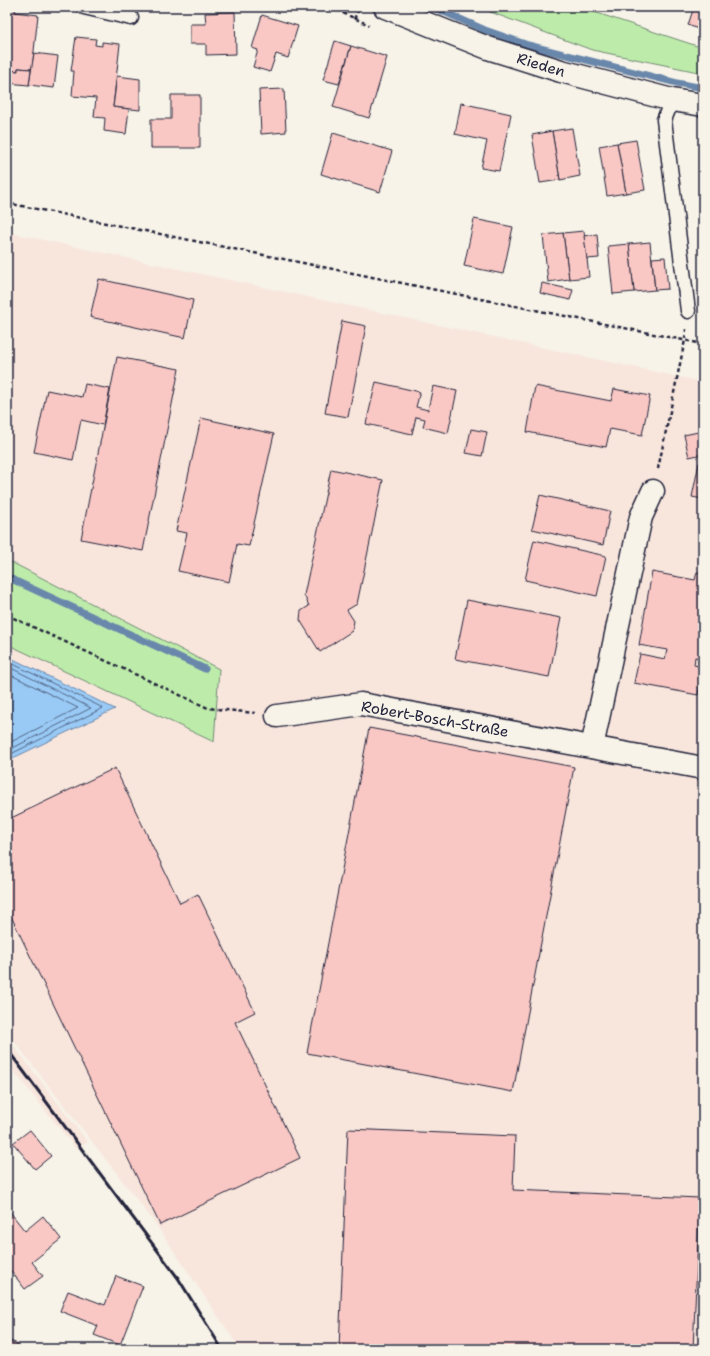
<svg xmlns="http://www.w3.org/2000/svg" width="710" height="1356" font-family="'Shantell Sans',sans-serif">
<rect width="100%" height="100%" fill="#f7f3e8"/>
<filter id="ink" filterUnits="userSpaceOnUse"><feTurbulence type="fractalNoise" baseFrequency=".025" numOctaves="2"/><feDisplacementMap in="SourceGraphic" scale="8" xChannelSelector="R" yChannelSelector="G"/><feConvolveMatrix kernelMatrix="1 2 1 2 8 2 1 2 1" color-interpolation-filters="sRGB"/></filter>
<g filter="url(#ink)">
<!-- built -->
<g fill="#f8e6dd">
<path d="M7,232L703,382V1349H240L155,1223L7,1032V644L214,742L219,669L7,560Z"/>
<path d="M7,1037L88,1142L76,1149L7,1063Z"/>
</g>
<!-- green -->
<g fill="#bdecaa" stroke="#708772">
<path d="M477,7H579L703,48V73L592,50Z"/>
<path d="M7,560L219,669L214,742L7,644Z"/>
</g>
<!-- water -->
<path fill="#99caf5" stroke="#6987ab" d="M7,656L115,709L7,761Z"/>
<g fill="none" stroke-linecap="round" stroke-linejoin="round">
<!-- shore -->
<g stroke="#526585" stroke-width="1">
<path d="M7,661L103,708L7,756"/>
<path d="M7,666L91,708L7,751"/>
<path d="M7,673L78,708L7,744"/>
</g>
<!-- stream -->
<g stroke="#6987ab" stroke-width="7">
<path d="M433,7L485,30L528,45L677,83L703,88"/>
<path d="M7,577L205,669"/>
</g>
</g>
<!-- building -->
<g fill="#f9c8c4" stroke="#22223b">
<path d="M7,7L16,8L15,12L38,15L32,69L18,68V71L7,70Z"/>
<path d="M694,7H703V31L688,25Z"/>
<path d="M235,12L236,54L206,55V44H190V24H206L205,13Z"/>
<path d="M262,15L298,26L288,58L276,54L270,72L253,67L258,50L252,48Z"/>
<path d="M76,37L96,39L95,45L102,46V42L120,44L113,107L129,109L126,134L104,131L105,118L94,117L96,98L72,96L74,71H71Z"/>
<path d="M335,41L351,46L339,84L323,80Z"/>
<path d="M351,46L387,57L369,118L333,107Z"/>
<path d="M34,53L58,56L54,88L29,85Z"/>
<path d="M18,68L31,69L29,85L7,83V70L18,71Z"/>
<path d="M117,76L140,79V110L113,107Z"/>
<path d="M284,89L286,132L261,134L259,90Z"/>
<path d="M171,95H200V148H151V119H171Z"/>
<path d="M461,103L511,114L499,171L481,168L487,141L455,134Z"/>
<path d="M572,128L580,176L560,180L552,131Z"/>
<path d="M552,131L560,180L540,183L532,135Z"/>
<path d="M333,133L392,151L380,192L321,174Z"/>
<path d="M636,140L645,190L626,193L617,143Z"/>
<path d="M617,143L626,193L607,196L599,146Z"/>
<path d="M700,172H703V207H699Z"/>
<path d="M474,219L513,227L503,274L464,266Z"/>
<path d="M584,231L589,277L569,279L563,233Z"/>
<path d="M563,233L569,279L548,282L543,235Z"/>
<path d="M597,234L599,258L587,259L584,236Z"/>
<path d="M650,242L655,290L634,292L629,244Z"/>
<path d="M629,244L634,292L613,294L608,246Z"/>
<path d="M665,257L668,289L655,290L652,258Z"/>
<path d="M99,279L193,300L185,338L90,317Z"/>
<path d="M542,283L573,290L570,300L540,293Z"/>
<path d="M342,321L366,326L348,417L325,413Z"/>
<path d="M117,357L179,369L143,551L81,539Z"/>
<path d="M376,382L420,392L416,407L428,410L433,386L457,391L448,433L423,427L425,419L416,417L412,434L366,424Z"/>
<path d="M85,384L110,389L103,425L81,420L73,460L34,452L47,390L82,397Z"/>
<path d="M535,386L611,401L614,389L650,396L642,435L610,429L606,447L527,432Z"/>
<path d="M201,418L274,434L249,546L237,544L229,582L178,571L187,533L176,531Z"/>
<path d="M471,429L487,432L482,456L466,453Z"/>
<path d="M703,431V454L689,457L684,435Z"/>
<path d="M699,463L703,464V499L692,497Z"/>
<path d="M331,469L383,480L357,604L347,610L354,621L352,631L320,652L300,620L301,611L309,606L304,595Z"/>
<path d="M540,495L610,511L603,545L532,529Z"/>
<path d="M534,540L606,556L597,596L525,580Z"/>
<path d="M652,572L695,580L697,572L703,573V659L695,657L694,665L703,667L698,695L634,683L640,654L665,659L667,650L639,645Z"/>
<path d="M467,600L561,618L549,677L455,659Z"/>
<path d="M369,728L574,767L513,1092L307,1053Z"/>
<path d="M115,768L180,903L198,894L255,1012L235,1022L300,1158L160,1225L7,908V820Z"/>
<path d="M348,1129L515,1136L513,1190L700,1198L693,1349H339Z"/>
<path d="M30,1130L51,1156L35,1169L13,1143Z"/>
<path d="M10,1212L25,1231L43,1216L61,1239L32,1262L43,1276L25,1289L7,1266V1214Z"/>
<path d="M116,1276L143,1286L120,1345L94,1335L98,1326L60,1311L68,1291L105,1305Z"/>
<path d="M7,1340L18,1344L16,1349H7Z"/>
</g>
<g fill="none" stroke-linecap="round" stroke-linejoin="round">
<!-- lane casing -->
<g stroke="#22223b" stroke-width="17">
<g id="lane">
<path d="M84,7L131,18"/>
<path d="M672,100L664,120L688,311"/>
</g>
</g>
<!-- street casing -->
<g stroke="#22223b" stroke-width="25">
<g id="street">
<path d="M277,716L361,704L703,768"/>
<path d="M592,747L641,517L653,491"/>
</g>
</g>
<!-- secondary casing -->
<g stroke="#22223b" stroke-width="25">
<path id="secondary" d="M385,7L488,48L561,71L672,100L703,105"/>
</g>
<!-- path -->
<g stroke="#22223b" stroke-width="2.5" stroke-dasharray="4 3" stroke-linecap="butt">
<path d="M330,7L369,25"/>
<path d="M354,19L360,7"/>
<path d="M7,203L703,344"/>
<path d="M658,469L685,340L686,329"/>
<path d="M7,615L208,708L255,713"/>
</g>
<!-- lane -->
<use href="#lane" stroke="#f7f3e8" stroke-width="14"/>
<!-- street -->
<use href="#street" stroke="#f7f3e8" stroke-width="22"/>
<!-- secondary -->
<use href="#secondary" stroke="#f7f3e8" stroke-width="22"/>
<!-- rail -->
<path stroke="#22223b" stroke-width="3" d="M7,1049L178,1278L222,1349"/>
</g>
</g>
<g text-anchor="middle" stroke-width="3" stroke-linejoin="round" paint-order="stroke">
<!-- street labels -->
<g font-size="15" fill="#22223b" stroke="#f7f3e8">
<text transform="translate(541 65) rotate(17)" y="5">Rieden</text>
<text transform="translate(435 719) rotate(10)" y="5">Robert-Bosch-Straße</text>
</g>
</g>
<!-- margin -->
<rect width="710" height="1356" fill="none" stroke="#f7f3e8" stroke-width="24"/>
<rect x="12" y="12" width="686" height="1332" fill="none" stroke="#22223b" stroke-width="1.5" filter="url(#ink)"/>
</svg>
